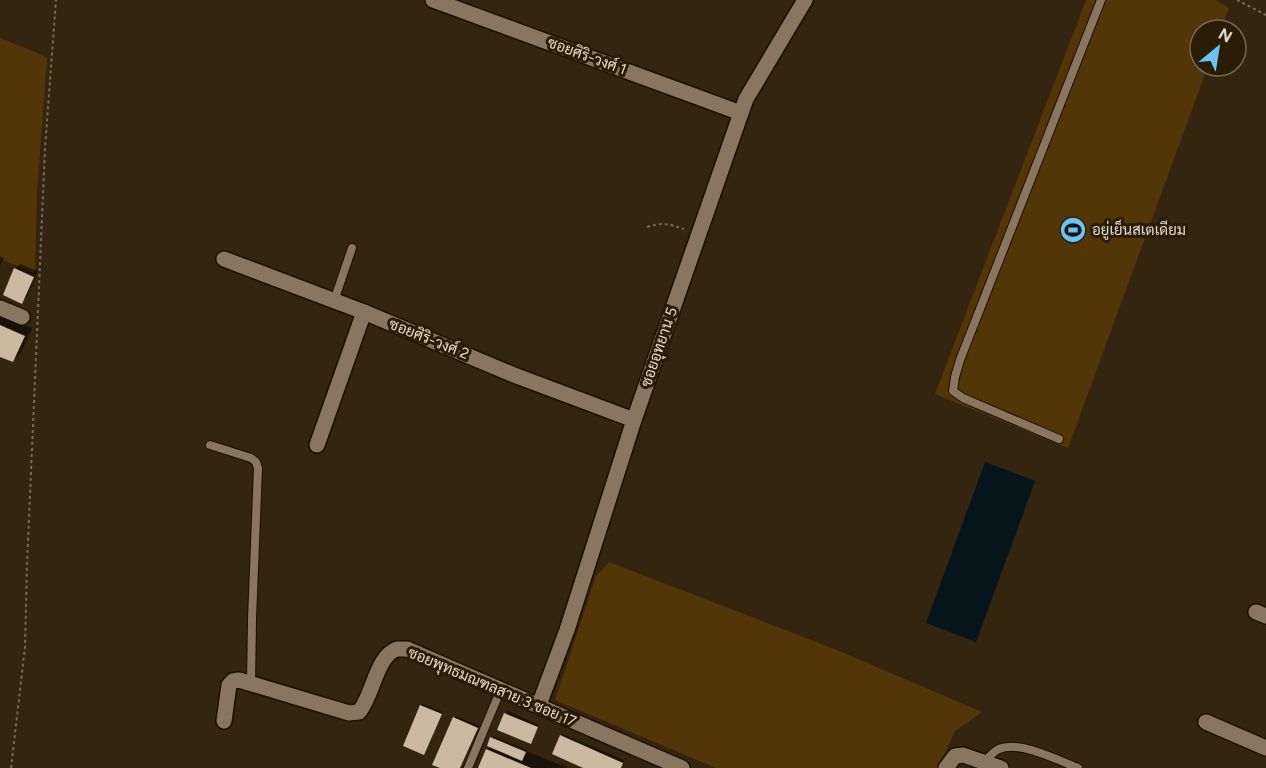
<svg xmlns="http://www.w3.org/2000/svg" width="1266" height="768" font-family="Figtree,Sarabun,sans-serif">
<rect width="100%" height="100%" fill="#342511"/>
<!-- green -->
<g fill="#523607">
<path d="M1086,0H1215L1229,8L1221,30H1200V66H1208L1068,448L935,394Z"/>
<path d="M0,38L43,55L47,58L37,194L35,273L0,259Z"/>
<path d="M609,562L837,650L982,712L955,731L938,768H716L555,700L596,576Z"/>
</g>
<!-- water -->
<path fill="#06151b" d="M985,462L1035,481L976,642L926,623Z"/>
<!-- shadow -->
<g fill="#0007">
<path d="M0,256L4,258L0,266Z"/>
<path d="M20,264L38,271L27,297L22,302L15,269Z"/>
<path d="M0,315L32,328L21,353L13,361L0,356Z"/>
<path d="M423,704L443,712L424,753L421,706Z"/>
<path d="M508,711L539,725L531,742L499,729Z"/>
<path d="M456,716L479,726L460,768H444L454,718Z"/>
<path d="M563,734L624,760L621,768H587L561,736Z"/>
<path d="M494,736L527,750L526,751L568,768H479L487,750L491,746L492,738Z"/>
</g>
<!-- building -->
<g fill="#ccb9a1">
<path d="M14,268L34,277L22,304L3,295Z"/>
<path d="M0,325L25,336L13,362L0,357Z"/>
<path d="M420,705L442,714L424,755L403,746Z"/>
<path d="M504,713L538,727L531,744L497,730Z"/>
<path d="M453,717L478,728L460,768H440L432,765Z"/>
<path d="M560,735L623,763L621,768H583L552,754Z"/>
<path d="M490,737L526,752L522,761L487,746Z"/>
<path d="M486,749L531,768H478Z"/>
</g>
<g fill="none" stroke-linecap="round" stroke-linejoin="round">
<!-- lane casing -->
<g stroke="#1c0e00" stroke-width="10">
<g id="lane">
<path d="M334,301L352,248"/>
<path d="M1059,439L963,398L953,391L955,377L960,360L1101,0"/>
<path d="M210,445L251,458L256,462L258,468L252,619L251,684"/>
<path d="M984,762C988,758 994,751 999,749C1019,740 1058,760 1078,768"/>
<path d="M468,768L501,689"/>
</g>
</g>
<!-- street casing -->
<g stroke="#1c0e00" stroke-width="18">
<g id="street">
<path d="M433,0L741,113"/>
<path d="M224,259L364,312L514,375L634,420"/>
<path d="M0,308L22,317"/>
<path d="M317,445L364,312"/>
<path d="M1256,612L1266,616"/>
<path d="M539,705L567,630L634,420L741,113L746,99L805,0"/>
<path d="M224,721L229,685L233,681L239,680L349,713L359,712C373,696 376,656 397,649C398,649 406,649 407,649L682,768"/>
<path d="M1206,722L1266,748"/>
<path d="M946,768L955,756L963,755L1001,768"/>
</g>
</g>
<!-- path -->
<g stroke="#776a59" stroke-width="2" stroke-dasharray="3 3" stroke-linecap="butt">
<path d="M1237,0L1266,15"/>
<path d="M647,227C662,222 669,224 684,229"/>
<path d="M11,768L25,647L27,565L45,148L56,0"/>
</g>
<!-- lane -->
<use href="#lane" stroke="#887660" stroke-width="8"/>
<!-- street -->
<use href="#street" stroke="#887660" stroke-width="15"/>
</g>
<!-- icons -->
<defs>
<g id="stadium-disc" transform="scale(1.35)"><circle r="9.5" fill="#6bc3f2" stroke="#2a1c07"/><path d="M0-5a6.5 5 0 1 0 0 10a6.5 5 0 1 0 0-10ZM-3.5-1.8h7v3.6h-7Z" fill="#111"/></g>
</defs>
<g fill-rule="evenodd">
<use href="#stadium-disc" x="1073" y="230"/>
</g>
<g text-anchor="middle" stroke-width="6" stroke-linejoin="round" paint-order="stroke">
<!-- street labels -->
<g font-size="15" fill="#e3d9cd" stroke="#2a1c07">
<text transform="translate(587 56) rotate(20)" y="5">ซอยศิริ-วงศ์ 1</text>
<text transform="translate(429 339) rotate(22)" y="5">ซอยศิริ-วงศ์ 2</text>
<text transform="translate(659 347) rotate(-71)" y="5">ซอยอุทยาน 5</text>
<text transform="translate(492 687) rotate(23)" y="5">ซอยพุทธมณฑลสาย 3 ซอย 17</text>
</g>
<!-- poi labels -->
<g font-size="15" fill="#e3d9cd" stroke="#2a1c07" text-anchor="start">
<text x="1092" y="235">อยู่เย็นสเตเดียม</text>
</g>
</g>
<!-- north arrow -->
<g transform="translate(1218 48) rotate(30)"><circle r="28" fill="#2a1c07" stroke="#746856" stroke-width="1.5"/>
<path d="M0-4.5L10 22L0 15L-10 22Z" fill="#6bc3f2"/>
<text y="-9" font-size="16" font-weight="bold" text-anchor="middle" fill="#e3d9cd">N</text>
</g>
</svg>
